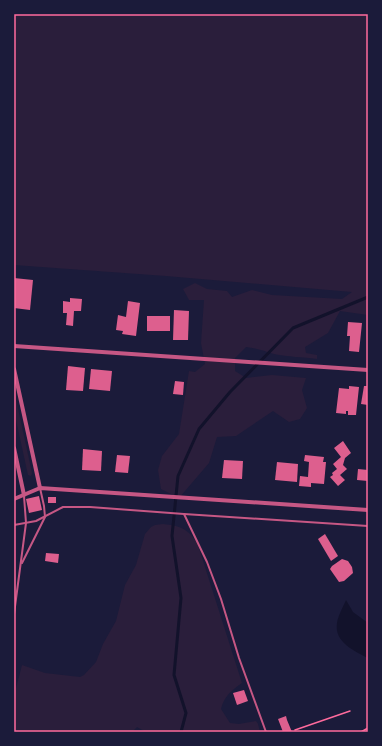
<svg xmlns="http://www.w3.org/2000/svg" width="382" height="746" font-family="'Sofia Sans Condensed',sans-serif">
<rect width="100%" height="100%" fill="#1b1b3a"/>
<!-- green -->
<g fill="#2a1e3b">
<path d="M14,14H368V315L340,311L328,333L305,347L306,353L317,355V359C303,357 288,357 274,354C264,351 256,348 246,347L235,358V371L246,378L272,375L306,378L302,390L307,408L300,419L289,422L273,411L236,436L217,437L209,463L179,498L161,489L158,470L162,456L179,434L189,371L195,372L205,364L201,343L204,300H189L183,289L195,283L207,289L227,291L232,297L252,290L272,295L342,299L352,292L166,276L14,265Z"/>
<path d="M14,390L32,473L31,476L28,475L14,411Z"/>
<path d="M163,524C181,526 186,528 197,542L242,683C232,690 224,696 221,709L230,723L239,724L256,721L258,724L260,732H146L137,727L132,732H14V696L22,665L45,673L80,677L84,675L96,662L103,644L116,621L125,585L136,565L145,534L151,527L155,525Z"/>
</g>
<!-- water -->
<path fill="#12122b" d="M346,600L353,612L368,623V658C354,651 334,642 337,623C338,616 343,607 346,600Z"/>
<g fill="none" stroke-linecap="round" stroke-linejoin="round">
<!-- stream -->
<path stroke="#12122b" stroke-width="3" d="M181,732L186,713L174,675L181,598L172,536L178,476L199,429L230,392L293,328L368,297"/>
</g>
<!-- building -->
<g fill="#dd5f8e">
<path d="M14,278L33,280L30,310L14,308Z"/>
<path d="M70,298L82,299L81,311H74L73,326L66,325L67,313H63V301L70,302Z"/>
<path d="M128,301L140,303L136,336L122,334L123,331L116,330L118,315L126,317Z"/>
<path d="M174,310L189,311L188,340H173Z"/>
<rect x="147" y="316" width="23" height="15"/>
<path d="M348,322L362,323L359,352L349,351L350,336H347Z"/>
<path d="M68,366L85,368L83,391L66,390Z"/>
<path d="M91,369L112,371L110,391L89,389Z"/>
<path d="M175,381L184,382L183,395L173,394Z"/>
<path d="M349,386L359,387L356,415H348V411H346V414L336,413L339,388L349,389Z"/>
<path d="M364,386H368V405L361,404Z"/>
<path d="M343,441L351,453L345,458L343,465L347,469L340,475L345,480L338,486L330,477L333,475L332,473L337,469L333,464L341,457L334,448Z"/>
<path d="M83,449L102,451L101,471L82,470Z"/>
<path d="M117,455L130,456L128,473L115,472Z"/>
<path d="M305,455L324,457L323,462H326L324,484L311,483V487L299,486L300,476L308,477L309,462L304,461Z"/>
<path d="M224,460L243,461L242,479L222,478Z"/>
<path d="M277,462L298,464L297,482L275,480Z"/>
<path d="M358,469L368,470V481L357,480Z"/>
<path d="M39,496L42,510L29,513L26,499Z"/>
<rect x="48" y="497" width="8" height="6"/>
<path d="M325,534L338,556L331,561L318,539Z"/>
<path d="M46,553L59,554L58,563L45,561Z"/>
<path d="M342,559L348,561L352,567L353,573L344,581L339,582L330,569L332,566Z"/>
<path d="M244,690L248,701L237,705L233,693Z"/>
<path d="M286,716L287,720L292,732H283L278,719Z"/>
</g>
<g fill="none" stroke-linecap="round" stroke-linejoin="round">
<!-- path -->
<g stroke="#ff6b9d" stroke-width="1.5">
<path d="M295,730L350,711"/>
<path d="M361,732L368,728"/>
</g>
<!-- service -->
<g stroke="#c65784" stroke-width="2">
<path d="M184,514L368,526"/>
<path d="M14,525L36,521L63,507H90L184,514L207,562L221,599L239,658L266,732"/>
<path d="M22,563L45,517L44,506L40,488"/>
<path d="M14,614L26,523L24,496"/>
</g>
<!-- minor -->
<g stroke="#c65784" stroke-width="4">
<path d="M14,346L368,370"/>
<path d="M14,369L40,488"/>
<path d="M14,448L24,495"/>
<path d="M14,499L40,488L368,510"/>
</g>
</g>
<!-- border -->
<rect width="382" height="746" fill="none" stroke="#1b1b3a" stroke-width="30"/>
<rect x="15" y="15" width="352" height="716" fill="none" stroke="#ff6b9d" stroke-width="1.5"/>
</svg>
